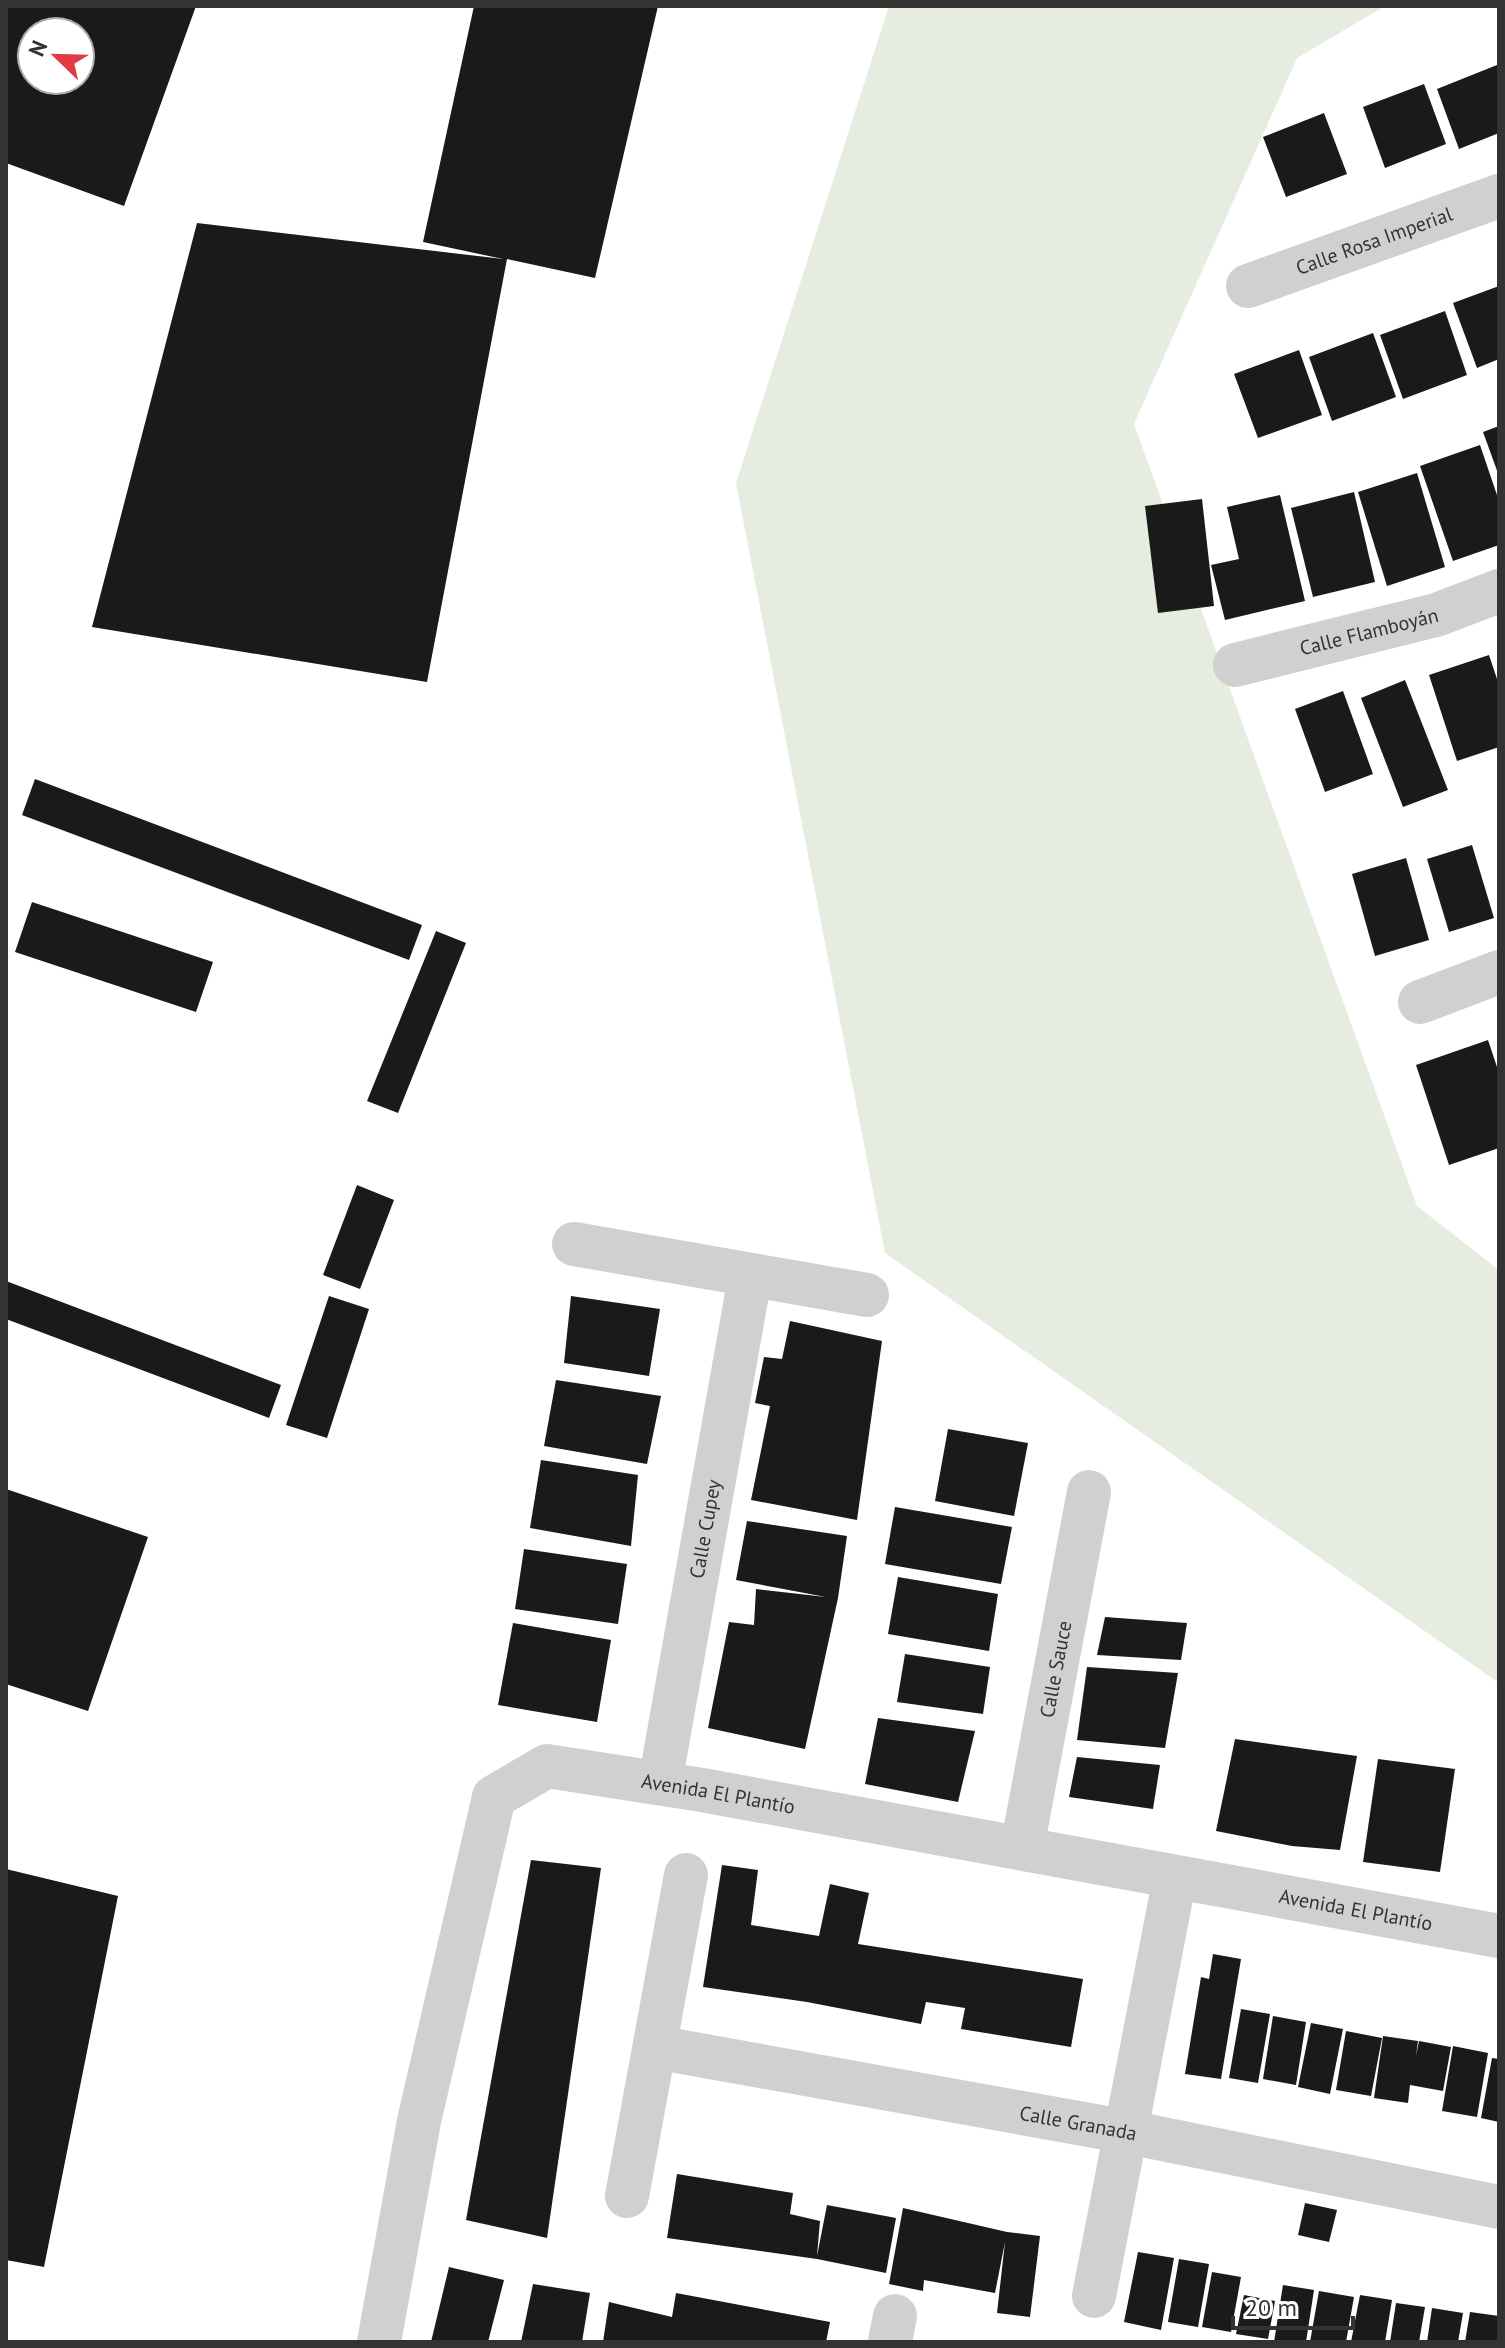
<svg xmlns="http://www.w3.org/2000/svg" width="1505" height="2348" font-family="'PT Sans',sans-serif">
<rect width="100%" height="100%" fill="#fff"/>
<!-- green -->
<path fill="#e6ecdf" d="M889,6H1385L1297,58L1134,424L1417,1206L1499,1270V1683L885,1253L736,483Z"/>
<!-- building -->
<g fill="#1a1a1a" fill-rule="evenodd">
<path d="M6,6H196L124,206L6,163ZM32,32H80V80H32Z"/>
<path d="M474,6H658L595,278L507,259L427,682L92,627L197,223L503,259L423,242Z"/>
<path d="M1497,65L1499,133L1459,149L1437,89Z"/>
<path d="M1424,84L1446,144L1385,168L1363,107Z"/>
<path d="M1324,113L1347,174L1286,197L1263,137Z"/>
<path d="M1499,286V359L1477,368L1453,303Z"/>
<path d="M1445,311L1467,375L1403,399L1380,335Z"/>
<path d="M1373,333L1396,397L1332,421L1309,357Z"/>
<path d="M1299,350L1322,415L1258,438L1234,374Z"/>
<path d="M1499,426V476L1483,432Z"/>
<path d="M1480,445L1499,501V545L1453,561L1420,466Z"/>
<path d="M1417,473L1445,567L1387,586L1358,492Z"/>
<path d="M1354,492L1375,582L1313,597L1291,508Z"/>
<path d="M1280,495L1305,601L1225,620L1211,565L1239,559L1227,507Z"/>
<path d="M1202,499L1214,606L1158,613L1145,506Z"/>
<path d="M1489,655L1499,685V747L1457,761L1429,675Z"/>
<path d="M1405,680L1448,790L1403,807L1361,698Z"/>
<path d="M1343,691L1373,774L1325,792L1295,709Z"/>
<path d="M35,779L422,925L409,960L22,815Z"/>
<path d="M1472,845L1494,918L1449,932L1427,859Z"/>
<path d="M1406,858L1429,940L1375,956L1352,874Z"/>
<path d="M32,902L213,962L196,1012L15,952Z"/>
<path d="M436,931L466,943L398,1113L367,1101Z"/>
<path d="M1488,1040L1499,1073V1148L1449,1165L1416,1065Z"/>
<path d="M357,1185L394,1200L360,1289L323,1275Z"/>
<path d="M6,1281L281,1385L269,1418L6,1319Z"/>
<path d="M329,1296L369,1309L327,1438L286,1425Z"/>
<path d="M571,1296L660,1309L649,1376L564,1363Z"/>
<path d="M790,1321L882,1341L857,1520L751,1500L770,1406L755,1403L764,1357L782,1359Z"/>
<path d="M556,1380L661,1396L647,1464L544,1446Z"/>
<path d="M948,1429L1028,1443L1014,1516L935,1501Z"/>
<path d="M541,1460L638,1475L631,1546L530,1528Z"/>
<path d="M6,1489L148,1537L88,1711L6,1684Z"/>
<path d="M895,1507L1012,1527L1001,1584L885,1564Z"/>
<path d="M747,1521L847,1536L838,1598L805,1749L708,1728L729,1622L754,1625L756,1589L826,1597L736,1580Z"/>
<path d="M524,1549L627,1564L618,1624L515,1609Z"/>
<path d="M898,1577L998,1594L989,1651L888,1634Z"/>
<path d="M1105,1617L1187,1623L1181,1660L1097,1655Z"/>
<path d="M513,1623L611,1640L597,1722L498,1705Z"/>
<path d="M905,1654L990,1667L983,1714L897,1702Z"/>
<path d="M1087,1667L1178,1673L1165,1748L1077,1740Z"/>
<path d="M878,1718L975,1731L958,1802L865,1784Z"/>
<path d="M1235,1739L1357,1756L1340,1850L1292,1846L1216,1831Z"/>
<path d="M1077,1757L1160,1765L1153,1809L1069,1797Z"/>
<path d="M1378,1759L1455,1769L1440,1872L1363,1862Z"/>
<path d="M531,1860L601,1868L547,2238L466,2220Z"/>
<path d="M722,1865L758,1870L751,1925L819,1936L830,1884L869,1893L858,1944L1083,1979L1071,2047L961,2029L965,2008L926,2002L921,2024L807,2002L703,1987Z"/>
<path d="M6,1869L118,1896L44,2267L6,2260Z"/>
<path d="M1213,1954L1241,1959L1221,2079L1185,2074L1201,1977L1209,1979Z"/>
<path d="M1241,2009L1270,2014L1258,2083L1229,2078Z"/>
<path d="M1273,2016L1306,2022L1296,2085L1263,2079Z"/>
<path d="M1311,2023L1343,2029L1330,2094L1298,2087Z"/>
<path d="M1346,2031L1382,2038L1371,2096L1336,2090Z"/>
<path d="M1383,2036L1418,2041L1416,2056L1419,2041L1451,2047L1443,2091L1410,2085L1408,2103L1374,2098Z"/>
<path d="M1453,2046L1488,2053L1477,2117L1442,2111Z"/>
<path d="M1492,2058L1499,2059V2122L1481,2118Z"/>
<path d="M677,2174L793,2193L790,2214L820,2221L817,2256L827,2205L896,2218L886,2273L817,2259L667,2238Z"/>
<path d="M1305,2203L1337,2210L1329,2242L1298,2235Z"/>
<path d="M903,2208L1007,2232L1040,2236L1030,2317L997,2313L1005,2242L995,2293L924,2280L923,2291L889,2284Z"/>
<path d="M1138,2252L1174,2258L1161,2330L1124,2322Z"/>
<path d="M1179,2259L1209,2264L1198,2327L1168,2322Z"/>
<path d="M449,2267L504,2280L488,2342H431Z"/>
<path d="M1212,2272L1241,2277L1231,2332L1202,2327Z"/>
<path d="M533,2284L590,2293L582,2342H521Z"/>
<path d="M1283,2285L1314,2290L1306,2342H1274Z"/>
<path d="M1319,2291L1354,2297L1346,2342H1310Z"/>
<path d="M676,2293L830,2322L826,2342H603L609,2302L672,2317Z"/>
<path d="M1244,2295L1275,2301L1268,2339L1236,2334Z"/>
<path d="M1360,2295L1392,2300L1385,2342H1351Z"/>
<path d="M1396,2303L1425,2307L1419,2342H1390Z"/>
<path d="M1432,2308L1463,2313L1458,2342H1427Z"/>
<path d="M1470,2312L1499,2316V2342H1465Z"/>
</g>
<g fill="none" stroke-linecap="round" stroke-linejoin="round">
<!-- minor -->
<g stroke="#d0d0d0" stroke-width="44">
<path id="s1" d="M1248,286L1499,196"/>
<path id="s2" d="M1235,665L1436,615L1499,591"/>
<path d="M1420,1002L1499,972"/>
<path d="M574,1244L867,1295"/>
<path id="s3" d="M660,1783L750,1277"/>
<path id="s4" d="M1022,1848L1089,1492"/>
<path id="s5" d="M655,2047L1128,2132L1499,2207"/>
<path d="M627,2196L686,1875"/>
<path d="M1094,2296L1175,1877"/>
<path id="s6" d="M379,2342L419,2121L494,1797L547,1766L702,1790L1499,1936"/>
<path d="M890,2342L895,2316"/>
</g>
</g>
<g text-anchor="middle" stroke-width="8" stroke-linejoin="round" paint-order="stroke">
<!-- street labels -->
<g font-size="20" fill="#333" stroke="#fff">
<text dy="7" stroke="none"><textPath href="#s1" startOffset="134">Calle Rosa Imperial</textPath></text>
<text dy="7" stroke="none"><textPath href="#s2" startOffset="138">Calle Flamboyán</textPath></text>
<text dy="7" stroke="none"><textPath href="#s3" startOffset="258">Calle Cupey</textPath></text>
<text dy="7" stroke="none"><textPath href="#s4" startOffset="182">Calle Sauce</textPath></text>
<text dy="7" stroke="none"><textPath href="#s6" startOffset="792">Avenida El Plantío</textPath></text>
<text dy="7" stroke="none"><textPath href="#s6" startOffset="1440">Avenida El Plantío</textPath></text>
<text dy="7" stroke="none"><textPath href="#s5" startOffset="430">Calle Granada</textPath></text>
</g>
</g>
<!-- border -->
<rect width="1505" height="2348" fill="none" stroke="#333333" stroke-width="16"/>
<!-- north arrow -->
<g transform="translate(56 56) rotate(293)"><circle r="38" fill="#ffffff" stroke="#adadad" stroke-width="2"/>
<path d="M0-6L14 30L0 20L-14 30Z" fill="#e63946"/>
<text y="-12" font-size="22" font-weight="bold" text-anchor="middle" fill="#333333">N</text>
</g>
<!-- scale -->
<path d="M1233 2316v12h120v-12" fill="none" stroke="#333333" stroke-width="4"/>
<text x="1245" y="2316" font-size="24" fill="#333333" stroke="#ffffff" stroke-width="6" paint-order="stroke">20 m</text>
</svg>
